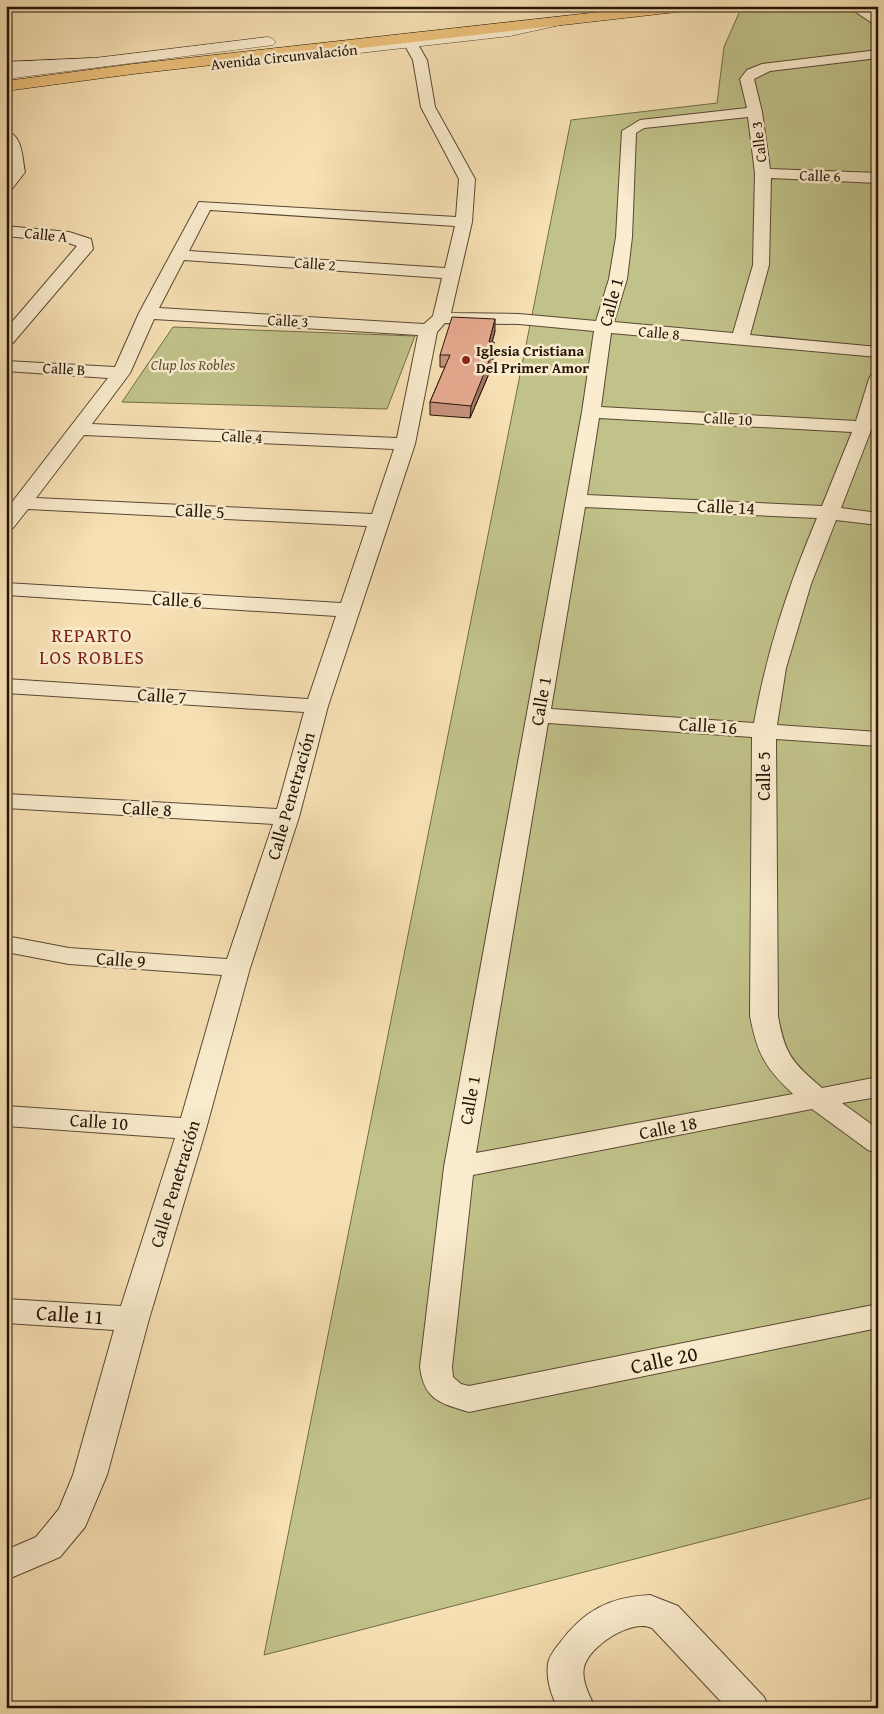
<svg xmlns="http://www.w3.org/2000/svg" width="884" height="1714" font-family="'Gentium Book Plus',serif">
<rect width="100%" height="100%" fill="#f7e1b4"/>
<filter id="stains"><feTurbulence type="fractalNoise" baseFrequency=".004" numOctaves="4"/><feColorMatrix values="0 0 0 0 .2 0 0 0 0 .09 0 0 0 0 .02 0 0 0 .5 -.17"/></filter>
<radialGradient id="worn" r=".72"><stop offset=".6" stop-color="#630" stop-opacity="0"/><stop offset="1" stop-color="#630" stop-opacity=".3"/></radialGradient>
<!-- green -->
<g fill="#c1c28a" stroke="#726c49">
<path d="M742,6H878V1496L264,1655L571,120L717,103L724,47Z"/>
<path d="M173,327L415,336L387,409L122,402Z"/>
</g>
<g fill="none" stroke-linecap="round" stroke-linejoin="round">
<!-- minor casing -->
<g stroke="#594833" stroke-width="2">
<g id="minor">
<path d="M597,6H610L612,8L605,12Z"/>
<path d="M847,6H862L878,17V27Z"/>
<path d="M411,40L416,41L427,60L435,107L475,179L472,222L451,313L519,314L596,321L609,279L616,237L622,131L640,120L747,108L740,79L747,70L762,64L878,50V58L770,71L754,79L762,112L770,169L878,173V183L771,178L769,265L750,335L878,347V357L611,333L601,407L856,421L869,379L871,375L878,374V412L841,508L878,513V525L836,520L811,584L786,668L777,725L878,732V746L776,739L778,1016C785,1055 792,1062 822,1088L878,1077V1097L842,1103L878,1129V1153L868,1150L812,1109L473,1175L452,1367L453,1377L461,1384L469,1386L878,1304V1328L469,1412C440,1403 424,1400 420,1367L444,1167L582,412L594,331L519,324L445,323L437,332L415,444L328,706L299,817L250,968L206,1129L149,1319L107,1475L85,1527L60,1557L6,1580V1550L36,1537L59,1509L73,1475L114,1330L6,1323V1299L121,1306L175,1138L6,1126V1106L181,1118L222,975L69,964L6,952V936L69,948L227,959L273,824L6,808V794L277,809L304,712L6,693V679L308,699L336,616L6,595V583L341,603L367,526L28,509L13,528L6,530V510L108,378L6,371V361L115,367L139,313L199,202L456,217L459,179L421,107L413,60L404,44ZM748,117L755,173L753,265L733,333L614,322L627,279L632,237L636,133L644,128ZM210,210L455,226L445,268L189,251ZM184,260L442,278L433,316L424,324L159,308ZM154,319L418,335L397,438L92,424L130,373ZM599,418L852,432L822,506L587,495ZM84,435L394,449L372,514L36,498ZM585,507L817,518C788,587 767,650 754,723L551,709ZM548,723L752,737L750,1016C757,1053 765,1068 793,1094L476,1153Z"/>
<path d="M6,131C23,135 22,158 25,172L12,189L6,191V175L9,172Z"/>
<path d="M6,226L69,232L91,239L93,249L12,344L6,345V329L77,246L66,242L6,236Z"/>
<path d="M650,1595L678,1606L764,1697L769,1708H727L652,1628C632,1618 589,1646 584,1667C581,1681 590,1696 595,1708H558C551,1695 546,1679 548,1664C549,1656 555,1649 559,1644C583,1611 609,1597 650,1595Z"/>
</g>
</g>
<!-- tertiary casing -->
<g stroke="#594833" stroke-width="1">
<g id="tertiary">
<path d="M555,18L560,19L562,22L560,25L510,36L244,66L236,61L244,56L510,28Z"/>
<path d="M268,37L273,39L276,42L273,45L6,79V69Z"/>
</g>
</g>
<!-- secondary casing -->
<g stroke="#241508" stroke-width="1">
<path id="secondary" d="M92,58L100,63L97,66L6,72V62Z"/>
</g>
<!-- primary casing -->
<g stroke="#241508" stroke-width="1">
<path id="primary" d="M653,6H701L694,10L133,74L6,91V81L133,64Z"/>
</g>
<!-- minor -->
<use href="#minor" fill="#faecce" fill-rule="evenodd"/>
<!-- tertiary -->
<use href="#tertiary" fill="#faecce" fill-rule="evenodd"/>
<!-- secondary -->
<use href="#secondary" fill="#faecce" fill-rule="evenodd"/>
<!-- primary -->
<use href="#primary" fill="#ecc07a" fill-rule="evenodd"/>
</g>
<!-- wall -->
<path fill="#c8927d" stroke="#241508" d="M495,331L492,342L494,354L491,369L470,418L430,415V402L445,367H440V355Z"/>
<!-- shaded-wall -->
<g fill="#a27766" stroke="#241508">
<path d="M495,319V331L489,354V342Z"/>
<path d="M494,342V354L491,369L470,418L471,406Z"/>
</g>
<!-- building -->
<path fill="#e8aa91" stroke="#241508" d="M452,317L495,319L489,342H494L491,356L471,406L430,402L450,355H440Z"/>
<!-- markers -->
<circle fill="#8f2418" stroke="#faecce" stroke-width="2" cx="466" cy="360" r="5"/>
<g text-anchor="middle" stroke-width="5" stroke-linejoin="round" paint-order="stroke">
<!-- far-street labels -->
<g font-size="15" fill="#241508" stroke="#faecce">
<text transform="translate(284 57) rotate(-6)" y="5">Avenida Circunvalación</text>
<text transform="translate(759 142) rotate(-97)" y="5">Calle 3</text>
<text transform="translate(820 176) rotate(2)" y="5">Calle 6</text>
<text transform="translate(46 235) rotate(6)" y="5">Calle A</text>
<text transform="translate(315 264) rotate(4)" y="5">Calle 2</text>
<text transform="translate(288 321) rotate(3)" y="5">Calle 3</text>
<text transform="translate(659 333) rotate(5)" y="5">Calle 8</text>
<text transform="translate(64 369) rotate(3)" y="5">Calle B</text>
<text transform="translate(728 419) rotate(3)" y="5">Calle 10</text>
<text transform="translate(242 437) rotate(3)" y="5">Calle 4</text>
</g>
<!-- far-poi labels -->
<g font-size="15" font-weight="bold" fill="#241508" stroke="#faecce" text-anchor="start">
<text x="476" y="356">Iglesia Cristiana<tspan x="476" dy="17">Del Primer Amor</tspan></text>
</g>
<!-- far-park labels -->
<g font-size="15" font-style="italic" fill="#5b5236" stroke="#faecce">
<text x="193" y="370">Clup los Robles</text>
</g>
<!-- street labels -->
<g font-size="18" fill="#241508" stroke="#faecce">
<text transform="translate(611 302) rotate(-75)" y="6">Calle 1</text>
<text transform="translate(726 507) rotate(3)" y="6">Calle 14</text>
<text transform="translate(200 511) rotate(3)" y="6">Calle 5</text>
<text transform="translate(177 600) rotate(3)" y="6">Calle 6</text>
<text transform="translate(162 696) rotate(4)" y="6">Calle 7</text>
<text transform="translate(541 701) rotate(-80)" y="6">Calle 1</text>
<text transform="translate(708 726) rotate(4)" y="6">Calle 16</text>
<text transform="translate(764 776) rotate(-90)" y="6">Calle 5</text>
<text transform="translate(291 796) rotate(-74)" y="6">Calle Penetración</text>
<text transform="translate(147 809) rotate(3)" y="6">Calle 8</text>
<text transform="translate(121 960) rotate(4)" y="6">Calle 9</text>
<text transform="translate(470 1100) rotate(-80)" y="6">Calle 1</text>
<text transform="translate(99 1122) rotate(4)" y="6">Calle 10</text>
<text transform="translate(668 1128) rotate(-11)" y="6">Calle 18</text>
<text transform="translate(175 1184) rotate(-73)" y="6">Calle Penetración</text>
</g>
<!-- neighbourhood labels -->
<g font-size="19" letter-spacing="1" fill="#7a1f14" stroke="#faecce">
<text x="92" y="642">REPARTO<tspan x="92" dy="22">LOS ROBLES</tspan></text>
</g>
<!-- near-street labels -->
<g font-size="21" fill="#241508" stroke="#faecce">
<text transform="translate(70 1315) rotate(4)" y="7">Calle 11</text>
<text transform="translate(664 1360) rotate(-12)" y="7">Calle 20</text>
</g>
</g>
<!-- margin -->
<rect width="884" height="1714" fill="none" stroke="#f7e1b4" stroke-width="25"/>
<rect x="8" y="8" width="869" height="1699" fill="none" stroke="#241508" stroke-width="2.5"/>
<rect x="12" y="12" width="859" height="1689" fill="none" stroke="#241508"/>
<rect width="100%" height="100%" filter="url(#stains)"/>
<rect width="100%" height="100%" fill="url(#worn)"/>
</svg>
